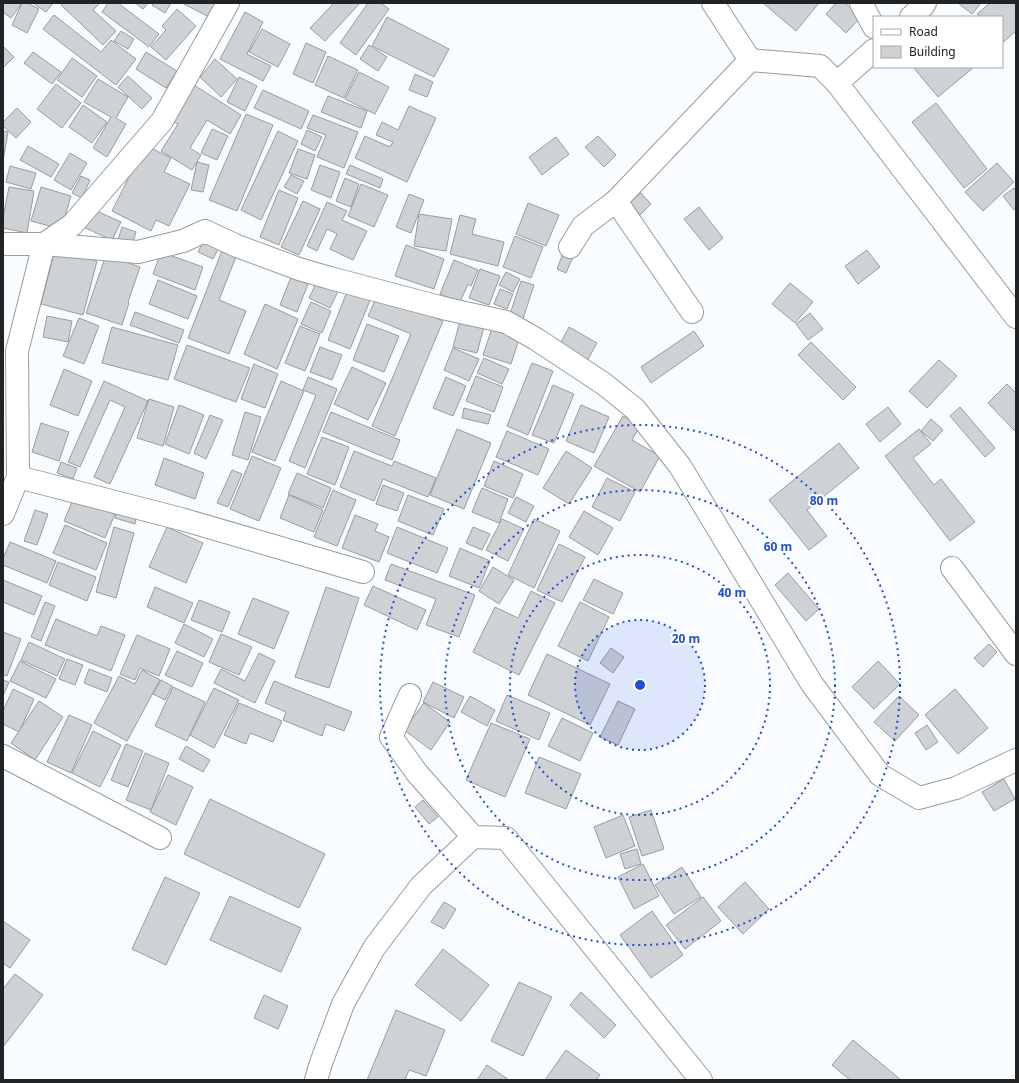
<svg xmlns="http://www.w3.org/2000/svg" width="1019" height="1083" font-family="'Noto Sans',sans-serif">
<rect width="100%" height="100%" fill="#f8fcff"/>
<!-- building -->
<g fill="#ced2d4" stroke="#989c9d">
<path d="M3,3H22L11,18L3,12Z"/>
<path d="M22,3H27L39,9L27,33L12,25Z"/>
<path d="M33,3H53L46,12Z"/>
<path d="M62,3H100L93,10L116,31L103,45L61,5Z"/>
<path d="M108,3H118L159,34L149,47L102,12Z"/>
<path d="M135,3H148L143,9Z"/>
<path d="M153,3H171L165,13L152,5Z"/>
<path d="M182,3H224L215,20Z"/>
<path d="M334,3H360L325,41L310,28Z"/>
<path d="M368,3H381L389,9L356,55L340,43Z"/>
<path d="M763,3H819L796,31Z"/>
<path d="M836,3H845L861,17L846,33L826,14Z"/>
<path d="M958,3H981L972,14Z"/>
<path d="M990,3H1016V31L1002,43V17H979L980,16L977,14Z"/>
<path d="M177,9L196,26L166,60L151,47L166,30L162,26Z"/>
<path d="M245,12L263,22L247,54L271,66L263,81L220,59Z"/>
<path d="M54,15L101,52L111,40L136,59L116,85L43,29Z"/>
<path d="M387,17L449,49L434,77L372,46Z"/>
<path d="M262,29L290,44L278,67L249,52Z"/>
<path d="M121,31L134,39L128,49L114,41Z"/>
<path d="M306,43L326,52L313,83L293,74Z"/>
<path d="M369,45L387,57L378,71L360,59Z"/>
<path d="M3,46L14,57L3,68Z"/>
<path d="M33,52L61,72L52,84L24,63Z"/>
<path d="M146,52L177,71L166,88L136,69Z"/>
<path d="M328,56L358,70L344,98L315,85Z"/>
<path d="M72,58L97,76L82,97L57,80Z"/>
<path d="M215,59L237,79L221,97L200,77Z"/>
<path d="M913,67H974L938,97Z"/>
<path d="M359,72L389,87L375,114L345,99Z"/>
<path d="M415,74L433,82L427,97L409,90Z"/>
<path d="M128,76L152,98L142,109L118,87Z"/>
<path d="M239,77L257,86L245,111L227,102Z"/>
<path d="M98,79L128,97L116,118L126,124L107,157L93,148L111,117L84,102Z"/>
<path d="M56,84L81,103L62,128L37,109Z"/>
<path d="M194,85L241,115L230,134L207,120L190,148L201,155L192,170L161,151L178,124L171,120Z"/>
<path d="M263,90L309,111L301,129L254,108Z"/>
<path d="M328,96L367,111L361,128L321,112Z"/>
<path d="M936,103L987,169L964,188L912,122Z"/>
<path d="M83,105L107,122L92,143L69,127Z"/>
<path d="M409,106L436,118L407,182L355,158L365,136L390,147L393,142L376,135L382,122L398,130Z"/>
<path d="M17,108L31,122L16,138L3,126V122Z"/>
<path d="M246,114L273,125L237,211L209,200Z"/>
<path d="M313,115L358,132L344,168L317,157L326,135L307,128Z"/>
<path d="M212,129L228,136L217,160L201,153Z"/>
<path d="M307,130L322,137L315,151L301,144Z"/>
<path d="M3,131L8,132L3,161Z"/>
<path d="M278,131L298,141L261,220L241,210Z"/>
<path d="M598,136L616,155L604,167L585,147Z"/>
<path d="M556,137L569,154L542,175L529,157Z"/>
<path d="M145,145L171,158L164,172L190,184L169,226L156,220L151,231L112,211Z"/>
<path d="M28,146L59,164L51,177L20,160Z"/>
<path d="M298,149L315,155L307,179L289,173Z"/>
<path d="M70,153L87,163L71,190L54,180Z"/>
<path d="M197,162L209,165L203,192L191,190Z"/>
<path d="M997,163L1014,182L983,211L965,192Z"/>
<path d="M320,165L340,172L331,198L311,190Z"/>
<path d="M350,165L383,179L380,188L346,174Z"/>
<path d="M10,166L36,173L31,189L6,182Z"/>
<path d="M291,175L304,181L297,194L284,187Z"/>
<path d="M81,176L90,180L82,198L72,193Z"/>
<path d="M345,178L359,184L351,207L336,201Z"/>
<path d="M361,184L388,195L374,227L348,216Z"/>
<path d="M9,187L34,191L27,233L3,228V218Z"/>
<path d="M41,187L71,196L61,229L31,221Z"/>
<path d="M1014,188L1016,191V208L1014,210L1003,196Z"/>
<path d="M279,190L298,198L279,245L260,237Z"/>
<path d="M641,193L651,204L640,215L629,203Z"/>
<path d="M409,194L424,200L411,233L396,227Z"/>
<path d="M303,201L320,209L299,255L281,247Z"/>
<path d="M327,202L347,211L342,220L367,231L353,260L330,249L337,234L327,229L317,251L307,246Z"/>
<path d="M528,203L559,215L546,246L516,234Z"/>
<path d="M699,207L723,238L709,250L684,219Z"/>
<path d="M90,208L121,222L112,240L81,226Z"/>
<path d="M419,214L452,219L446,251L414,246Z"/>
<path d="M460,215L476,219L472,234L504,242L498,266L450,254Z"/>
<path d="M122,227L136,232L132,245L118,240Z"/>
<path d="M515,236L543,247L531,278L503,267Z"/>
<path d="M204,240L219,247L213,259L198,252Z"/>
<path d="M406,245L444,259L434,289L395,276Z"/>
<path d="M223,248L237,254L219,300L246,311L229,354L188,338Z"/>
<path d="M55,250L97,261L83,315L41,304Z"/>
<path d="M867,250L880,267L858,284L845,266Z"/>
<path d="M161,252L203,267L195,290L153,274Z"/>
<path d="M563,253L573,257L566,273L557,269Z"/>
<path d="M106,255L140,267L128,302L129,303L122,325L86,313Z"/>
<path d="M454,260L478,270L471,286L468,284L460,302L440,294Z"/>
<path d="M480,269L500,276L489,305L469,298Z"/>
<path d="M506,272L520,279L513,292L499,285Z"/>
<path d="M291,277L308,284L297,312L280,305Z"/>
<path d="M319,277L340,287L330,308L309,298Z"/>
<path d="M158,280L197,296L188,319L149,304Z"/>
<path d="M521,281L534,285L523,319L510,314Z"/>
<path d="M790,283L813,302L795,323L772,304Z"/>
<path d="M348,289L371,298L350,349L328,340Z"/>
<path d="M500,289L513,294L507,309L494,304Z"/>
<path d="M378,294L443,321L395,436L372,426L411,334L368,316Z"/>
<path d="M311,302L331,311L322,333L301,324Z"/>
<path d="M265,304L298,319L277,369L244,354Z"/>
<path d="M135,312L184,330L179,343L130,325Z"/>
<path d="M810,313L823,329L808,340L796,324Z"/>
<path d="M47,316L72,321L68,342L43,337Z"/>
<path d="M79,318L99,326L84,364L63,356Z"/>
<path d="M460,321L484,327L477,353L453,347Z"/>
<path d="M367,324L399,336L384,372L353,360Z"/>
<path d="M300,326L320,334L305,371L285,363Z"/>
<path d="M112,327L178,345L168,380L102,363Z"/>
<path d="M569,327L597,343L586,363L558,348Z"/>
<path d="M492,328L520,336L511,364L483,355Z"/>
<path d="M694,331L704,346L651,383L641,367Z"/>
<path d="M811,342L856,387L843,400L798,355Z"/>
<path d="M187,345L250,368L236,402L174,379Z"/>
<path d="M320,347L342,355L332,380L310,372Z"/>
<path d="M453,348L479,359L469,381L444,370Z"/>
<path d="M484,358L509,369L502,384L477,373Z"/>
<path d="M939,360L957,376L927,408L909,391Z"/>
<path d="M532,363L553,371L528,435L507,426Z"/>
<path d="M254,364L278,374L265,408L241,399Z"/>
<path d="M352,367L386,383L368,420L334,404Z"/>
<path d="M64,369L92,381L78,416L50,405Z"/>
<path d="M476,376L503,387L494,412L466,401Z"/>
<path d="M308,377L337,389L305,468L289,461L316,395L303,390Z"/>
<path d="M446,377L466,386L453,416L433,408Z"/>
<path d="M104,381L148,401L110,484L94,477L125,407L110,400L80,467L68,462Z"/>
<path d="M281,381L304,391L275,461L252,452Z"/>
<path d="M1007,384L1016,393V429L1015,431L988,403Z"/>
<path d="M553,385L574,394L554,443L532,435Z"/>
<path d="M149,399L174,407L163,446L137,438Z"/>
<path d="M179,405L204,415L189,454L165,444Z"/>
<path d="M581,405L609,417L594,453L566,441Z"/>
<path d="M888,407L901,424L880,442L866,424Z"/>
<path d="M960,407L995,448L985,457L950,416Z"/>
<path d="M464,408L491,415L488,424L462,418Z"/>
<path d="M245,412L261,417L248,460L232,455Z"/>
<path d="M331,412L400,440L392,460L323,432Z"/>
<path d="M210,415L223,420L206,459L194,453Z"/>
<path d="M623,416L640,426L632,440L660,456L640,492L594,466Z"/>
<path d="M931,419L943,430L933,441L921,431Z"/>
<path d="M41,423L69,432L59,461L32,452Z"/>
<path d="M457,429L491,443L464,509L430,495Z"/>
<path d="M919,429L931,444L913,458L934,485L941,479L975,522L950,541L885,456Z"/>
<path d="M507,431L549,449L538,475L496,457Z"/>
<path d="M322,437L349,447L335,485L307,474Z"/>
<path d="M839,443L859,468L807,510L827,536L809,550L769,500Z"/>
<path d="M354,451L392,466L394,461L436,478L428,497L383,479L374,501L340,487Z"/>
<path d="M566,451L592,468L569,504L543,488Z"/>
<path d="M252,456L281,468L259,521L230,509Z"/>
<path d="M164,458L204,473L195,499L155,485Z"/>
<path d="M494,461L523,474L513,498L484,486Z"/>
<path d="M61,462L77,468L73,479L57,473Z"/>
<path d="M232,470L242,474L228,507L217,503Z"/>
<path d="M297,473L331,488L323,508L288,494Z"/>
<path d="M607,478L635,492L620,521L592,507Z"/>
<path d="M383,485L404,493L397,511L376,504Z"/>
<path d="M482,488L508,499L499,523L472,512Z"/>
<path d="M333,490L356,500L337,546L314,537Z"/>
<path d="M289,495L323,510L314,532L280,518Z"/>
<path d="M408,495L444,509L433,535L398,521Z"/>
<path d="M74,497L115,514L105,538L64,521Z"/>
<path d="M516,497L534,506L526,522L508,513Z"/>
<path d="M118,508L137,513L135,524L115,518Z"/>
<path d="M35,510L48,514L37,545L24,541Z"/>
<path d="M584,511L613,528L598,555L569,537Z"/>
<path d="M355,515L378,524L375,531L389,537L379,562L342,548Z"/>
<path d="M502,519L524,529L508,561L486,550Z"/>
<path d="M534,519L560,531L534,588L508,575Z"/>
<path d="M65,525L107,543L96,570L53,553Z"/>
<path d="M114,527L134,533L116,598L96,592Z"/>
<path d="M167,527L203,543L186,583L149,567Z"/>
<path d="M397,527L448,548L437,573L387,553Z"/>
<path d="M473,527L490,534L482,550L466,543Z"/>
<path d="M10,542L56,561L47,583L3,565V559Z"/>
<path d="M559,544L585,557L562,602L537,590Z"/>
<path d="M460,548L490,561L479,588L449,576Z"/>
<path d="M58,562L96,577L87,601L49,585Z"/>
<path d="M391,564L475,595L459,637L426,625L436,599L385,580Z"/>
<path d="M493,567L514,580L499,604L479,591Z"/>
<path d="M788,573L819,609L806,621L775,585Z"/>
<path d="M594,579L623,593L613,614L583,600Z"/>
<path d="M3,580L42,596L34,615L3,602Z"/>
<path d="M373,586L426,610L417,630L364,605Z"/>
<path d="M155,587L193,603L184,623L147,607Z"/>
<path d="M326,587L359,598L329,688L295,677Z"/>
<path d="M531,591L555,603L519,675L473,652L495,607L518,618Z"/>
<path d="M253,598L289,612L274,649L238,634Z"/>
<path d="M199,600L230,612L222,632L191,620Z"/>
<path d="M45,602L55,606L41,641L31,637Z"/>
<path d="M580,602L609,617L588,661L558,646Z"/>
<path d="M56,619L97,636L101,626L125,635L111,671L45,645Z"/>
<path d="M184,624L213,639L204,657L175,643Z"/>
<path d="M3,632L21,639L7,676L3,675Z"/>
<path d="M221,634L252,647L239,675L209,662Z"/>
<path d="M137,635L170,649L159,676L140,668L135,680L120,674Z"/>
<path d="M29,642L65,659L57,676L21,660Z"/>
<path d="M989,644L997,652L983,667L974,658Z"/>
<path d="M611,648L624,657L613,673L600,663Z"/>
<path d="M177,651L203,663L192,687L165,675Z"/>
<path d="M259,653L275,661L255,703L214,683L221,669L245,681Z"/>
<path d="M547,654L610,684L590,725L528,695Z"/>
<path d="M67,659L83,665L75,685L59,679Z"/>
<path d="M20,661L56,679L46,698L10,681Z"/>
<path d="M878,661L900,684L874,709L852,687Z"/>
<path d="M89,669L112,678L107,692L84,683Z"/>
<path d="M142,670L160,680L127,741L94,723L119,676L135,684Z"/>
<path d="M3,680L9,682L3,696Z"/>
<path d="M161,680L172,686L165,700L153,694Z"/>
<path d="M274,681L352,712L344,731L326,724L322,736L283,720L286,712L265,703Z"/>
<path d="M433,682L464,697L454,718L423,702Z"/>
<path d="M173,687L205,702L187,741L155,726Z"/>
<path d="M214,688L239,700L214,748L190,735Z"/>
<path d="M13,689L34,699L19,732L3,724V711Z"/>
<path d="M955,689L988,728L958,754L925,715Z"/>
<path d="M507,695L550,713L539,740L496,721Z"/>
<path d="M470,696L495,710L487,726L461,712Z"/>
<path d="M899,696L919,715L895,741L874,722Z"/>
<path d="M39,701L63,717L35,760L11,743Z"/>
<path d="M618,701L635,709L618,745L600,737Z"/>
<path d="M239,703L282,721L273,742L250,733L246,744L224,735Z"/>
<path d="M424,703L450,722L431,750L404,730Z"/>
<path d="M69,715L92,725L71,773L47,762Z"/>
<path d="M562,718L593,733L580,761L548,746Z"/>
<path d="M491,723L530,739L505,797L466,780Z"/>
<path d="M927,725L938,742L926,750L915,733Z"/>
<path d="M93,731L121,745L100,787L72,773Z"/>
<path d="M126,744L143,751L128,787L111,780Z"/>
<path d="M186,746L210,760L203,772L179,759Z"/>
<path d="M145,753L169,763L151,810L126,800Z"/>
<path d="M539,757L581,774L566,809L525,793Z"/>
<path d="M168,775L193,787L176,825L150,812Z"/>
<path d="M1004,779L1015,799L994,811L982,792Z"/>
<path d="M210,799L325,854L299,908L184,854Z"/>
<path d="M423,800L438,817L429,824L415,807Z"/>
<path d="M651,810L664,849L642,856L629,817Z"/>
<path d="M623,815L635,846L606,858L594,827Z"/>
<path d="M637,849L641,864L625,869L620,854Z"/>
<path d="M643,864L659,896L634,909L618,877Z"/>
<path d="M682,867L701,897L674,914L655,885Z"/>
<path d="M165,877L200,893L166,965L132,949Z"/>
<path d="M745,882L769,909L743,934L718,907Z"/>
<path d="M230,896L301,928L281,972L210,940Z"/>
<path d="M703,897L721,921L685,949L666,925Z"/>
<path d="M444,902L456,909L444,929L431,922Z"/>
<path d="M652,911L683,955L651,978L620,935Z"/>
<path d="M3,921L30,940L10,968L3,963Z"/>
<path d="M443,949L489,985L461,1021L415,985Z"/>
<path d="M15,974L43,995L3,1047V989Z"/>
<path d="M519,982L552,997L523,1056L491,1041Z"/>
<path d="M581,992L616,1025L604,1038L570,1005Z"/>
<path d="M264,995L288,1006L278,1029L254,1018Z"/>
<path d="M396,1010L445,1030L426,1076L409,1070L405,1080H367Z"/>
<path d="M853,1040L901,1080H850L832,1065Z"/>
<path d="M566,1050L600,1075L596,1080H545Z"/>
<path d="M487,1065L509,1080H477Z"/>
</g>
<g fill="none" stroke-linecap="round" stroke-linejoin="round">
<!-- minor casing -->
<g stroke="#999b9e" stroke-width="24">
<g id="minor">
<path d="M713,3L750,60"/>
<path d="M861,3L874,27"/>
<path d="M911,17L923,6L925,3"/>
<path d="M750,60L820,66L837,83L1016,317"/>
<path d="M837,83L874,50"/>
<path d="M616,201L692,312"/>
<path d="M3,244H44L138,252L183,241L205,231L237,246L299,269L330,278L447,309L506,322L536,339L604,384L635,409L680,466L812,684L880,775L919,798L956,788L1016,760"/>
<path d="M570,247L583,226L616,201L750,60"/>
<path d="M18,477L181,519L363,572"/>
<path d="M3,514L18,477L17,351L44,244L72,225L162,121L228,3"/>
<path d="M952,568L1016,654"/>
<path d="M410,695L391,737L417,773L473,837"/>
<path d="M3,756L160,838"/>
<path d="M316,1080L321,1063L343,1004L374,948L421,886L473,837L506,838L701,1080"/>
</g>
</g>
<!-- minor -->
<use href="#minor" stroke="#fff" stroke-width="22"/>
</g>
<!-- distance rings -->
<circle cx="640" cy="685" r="65" fill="#1d4ed8" fill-opacity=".12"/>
<g fill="none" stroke="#1d4ed8" stroke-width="2" stroke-dasharray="2 4">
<circle cx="640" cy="685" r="65"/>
<circle cx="640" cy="685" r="130"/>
<circle cx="640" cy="685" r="195"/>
<circle cx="640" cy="685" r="260"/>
</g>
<circle cx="640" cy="685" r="6" fill="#1d4ed8" stroke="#fff" stroke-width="2"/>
<g font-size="12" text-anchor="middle" font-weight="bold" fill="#1d4ed8" stroke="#fff" stroke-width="4" stroke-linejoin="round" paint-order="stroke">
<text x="824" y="505">80 m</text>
<text x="778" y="551">60 m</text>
<text x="732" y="597">40 m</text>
<text x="686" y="643">20 m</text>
</g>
<!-- border -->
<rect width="1019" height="1083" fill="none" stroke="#222324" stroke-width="8"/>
<!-- legend -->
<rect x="873" y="16" width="130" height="52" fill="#ffffff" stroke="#a7a7a7"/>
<rect x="881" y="29" width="20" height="6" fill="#ffffff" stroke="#a7a7a7"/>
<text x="909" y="36" font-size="12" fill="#222324">Road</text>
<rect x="881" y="46" width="20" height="12" fill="#ced2d4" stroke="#a7a7a7"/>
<text x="909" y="56" font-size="12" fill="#222324">Building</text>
</svg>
